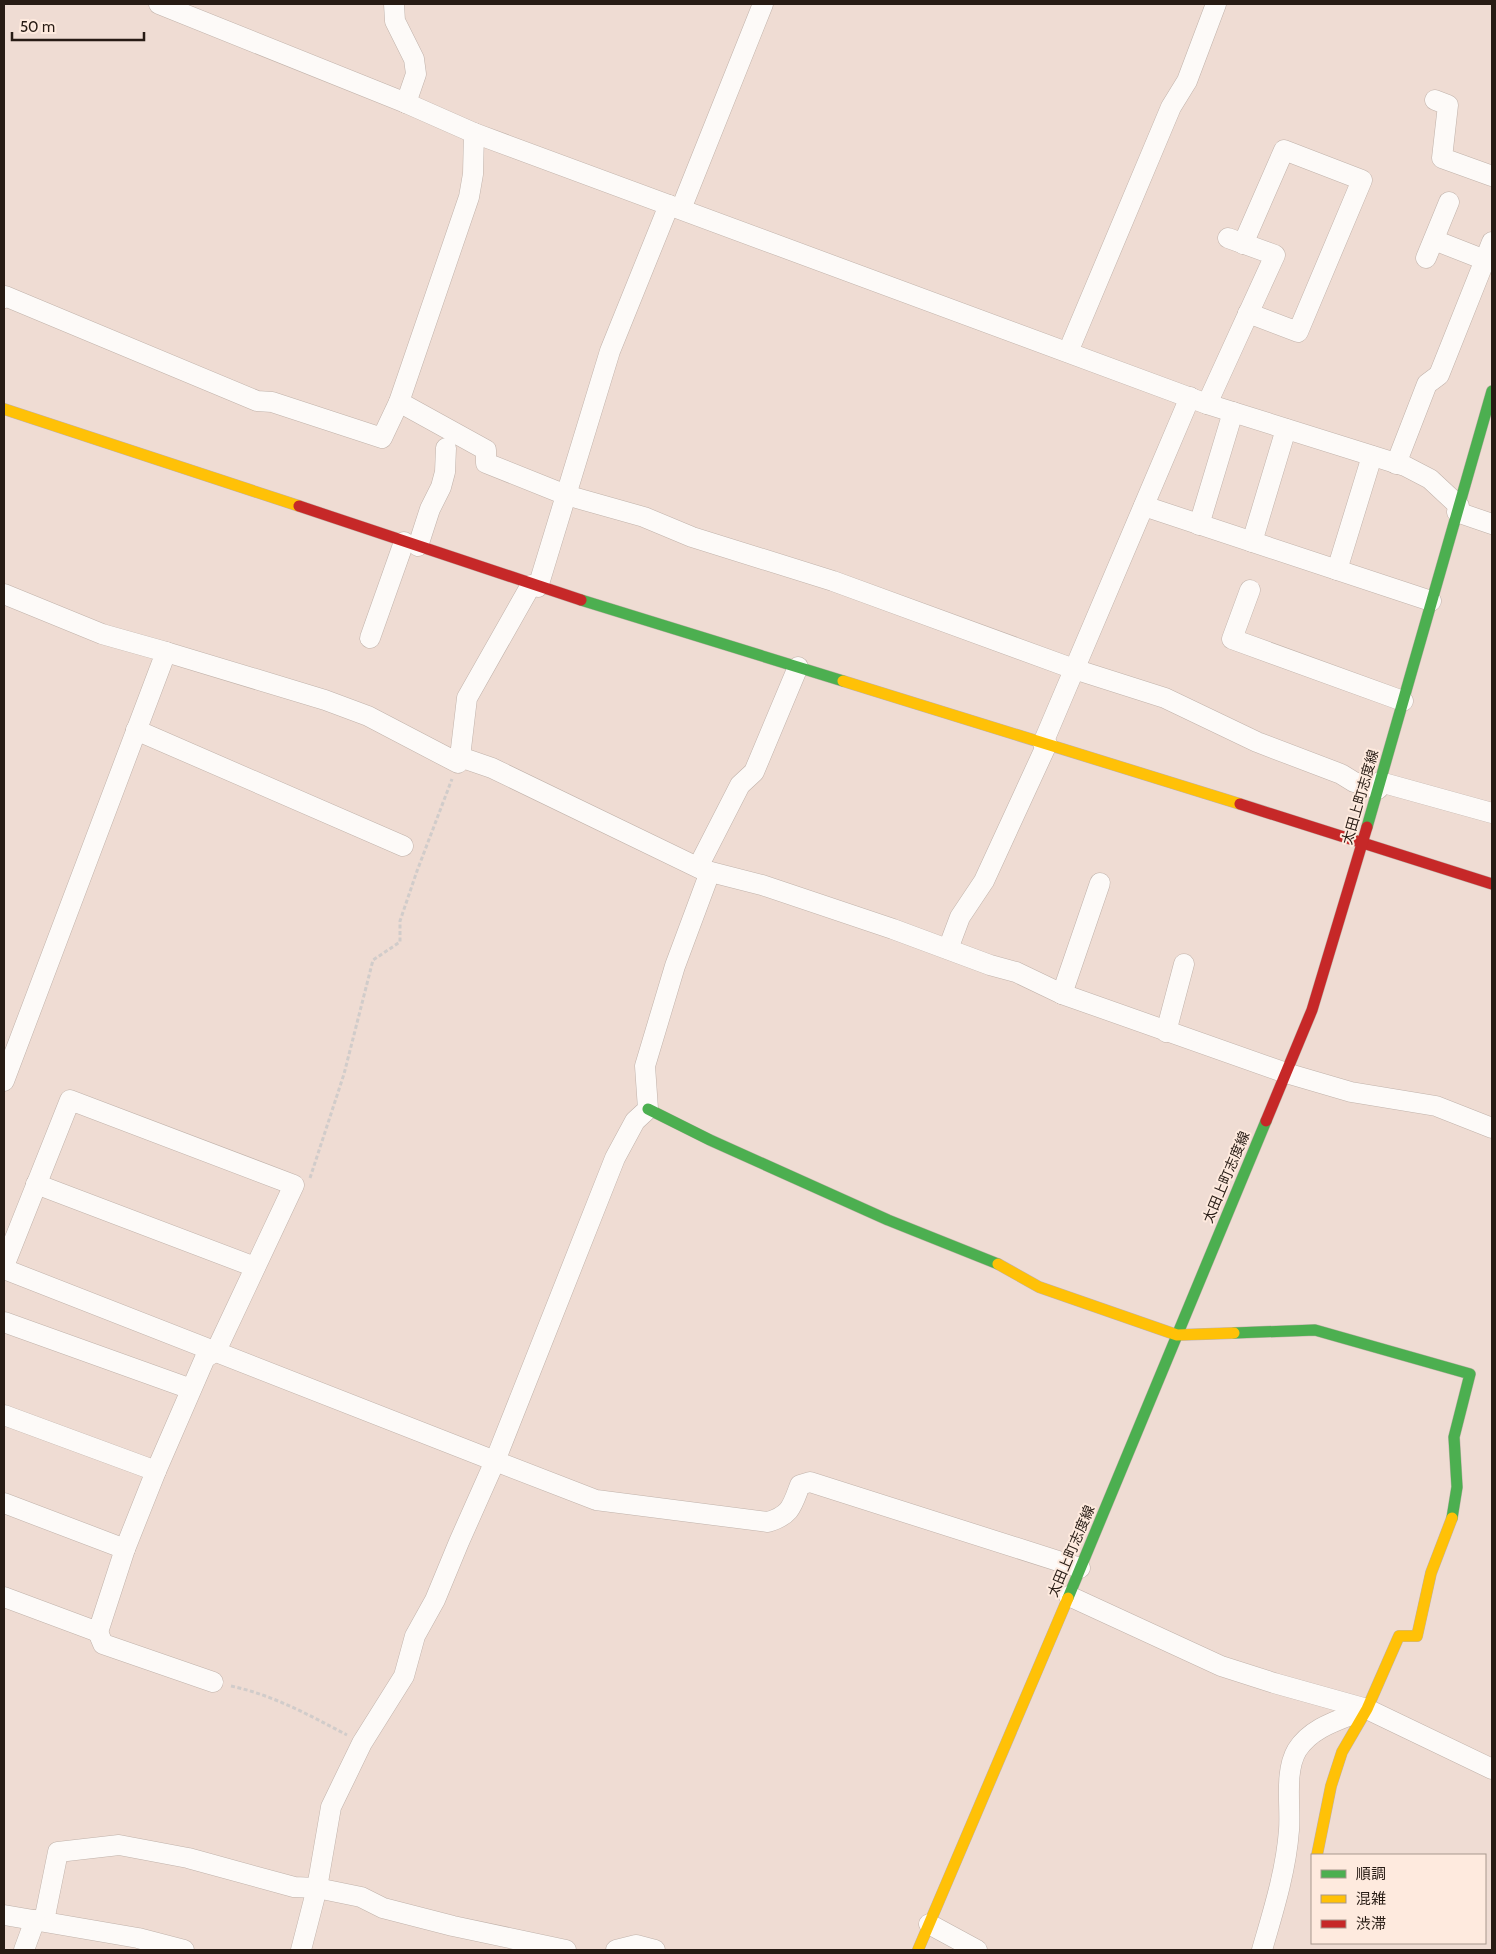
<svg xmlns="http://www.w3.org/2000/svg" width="1496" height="1954" font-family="Cabin,'Noto Sans JP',sans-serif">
<rect width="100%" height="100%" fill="#efdcd3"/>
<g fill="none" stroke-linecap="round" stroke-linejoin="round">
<!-- street casing -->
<g stroke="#c0b2aa" stroke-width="21">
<g id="street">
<path d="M159,4L406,103L474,133L1207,404L1405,466L1430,479L1459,506"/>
<path d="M394,4L395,21L414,59L416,74L406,103"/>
<path d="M1435,100L1448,105L1442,158L1492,176"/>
<path d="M681,209L763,4"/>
<path d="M1434,240L1485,260"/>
<path d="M1243,244L1284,150L1362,180L1298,332L1248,313"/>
<path d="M1426,258L1449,202"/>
<path d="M4,298L5,296L257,401L272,402L382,438L399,402L469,197L473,174L474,133"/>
<path d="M1068,352L1171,107L1187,81L1216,4"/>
<path d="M399,402L486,450V463L566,495L644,517L692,537L833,581L1074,669L1165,698L1257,742L1341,774L1354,782L1378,789"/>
<path d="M1207,404L1275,255L1228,238"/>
<path d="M1396,464L1427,384L1439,375L1492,242"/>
<path d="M1144,506L1431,601"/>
<path d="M1457,512L1492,524"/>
<path d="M1199,525L1233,412"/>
<path d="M1252,542L1286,429"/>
<path d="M418,546L430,509L441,487L445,472L446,448"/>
<path d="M1337,570L1372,456"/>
<path d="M531,585L467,698L460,757L492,768L703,870L762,885L893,929L990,965L1016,972L1062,994L1286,1073L1351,1092L1436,1106L1492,1128"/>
<path d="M538,587L610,351L669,205"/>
<path d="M1250,590L1232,639L1403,701"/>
<path d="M4,594L102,634L166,652L4,1081"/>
<path d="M370,638L404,542"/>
<path d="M166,652L325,700L368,716L458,763"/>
<path d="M136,730L403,846"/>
<path d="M1043,743L1190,397"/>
<path d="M1380,782L1492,813"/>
<path d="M698,867L740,785L754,772L798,667"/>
<path d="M710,872L675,966L645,1066L648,1109L635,1121L615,1158L495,1461L596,1500L768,1522C791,1515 792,1506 800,1485L810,1482L1080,1568"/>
<path d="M948,949L960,917L984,881L1047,744"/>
<path d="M1062,994L1100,883"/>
<path d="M1166,1032L1184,964"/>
<path d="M36,1184L255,1267"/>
<path d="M4,1266L70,1100L294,1185L216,1351L205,1358L156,1471L125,1549L98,1632L4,1597"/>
<path d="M4,1269L495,1461L459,1542L435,1600L415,1636L404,1676L362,1743L331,1807L317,1888L301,1950"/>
<path d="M4,1322L191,1389"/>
<path d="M4,1415L156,1471"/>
<path d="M4,1503L125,1549"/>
<path d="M1069,1596L1221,1666L1274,1683L1367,1709L1492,1769"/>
<path d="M98,1632L103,1644L213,1682"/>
<path d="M4,1915L138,1938L184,1950"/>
<path d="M44,1921L58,1852L119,1845L188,1858L294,1887L317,1888L361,1897L383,1908L453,1926L566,1950"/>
<path d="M929,1924L977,1950"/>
<path d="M24,1950L35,1920"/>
<path d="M616,1950L636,1945L655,1950"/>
<path d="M1262,1950C1273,1912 1286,1871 1289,1830C1291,1807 1284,1772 1297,1750C1309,1731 1330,1723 1351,1715"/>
</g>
</g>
<!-- fast casing -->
<g stroke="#c0b2aa" stroke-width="12">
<g id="fast">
<path d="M581,600L843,681"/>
<path d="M1367,827L1492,391"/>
<path d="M648,1109L710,1140L888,1220L998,1264"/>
<path d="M1234,1333L1315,1330L1470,1374L1454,1437L1457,1487L1452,1518"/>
<path d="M1068,1598L1266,1121"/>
</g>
</g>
<!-- slow casing -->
<g stroke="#c0b2aa" stroke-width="12">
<g id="slow">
<path d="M4,409L299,506"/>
<path d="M843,681L1240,804"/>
<path d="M998,1264L1039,1287L1177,1335L1234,1333"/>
<path d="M1317,1855L1331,1786L1342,1752L1367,1709L1399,1636H1417L1431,1573L1452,1518"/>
<path d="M918,1950L1068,1598"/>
</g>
</g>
<!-- jam casing -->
<g stroke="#c0b2aa" stroke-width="12">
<g id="jam">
<path d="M299,506L581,600"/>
<path d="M1240,804L1492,884"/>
<path d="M1266,1121L1312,1010L1367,827"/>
</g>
</g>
<!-- path -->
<g stroke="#d1ccca" stroke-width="3" stroke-dasharray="4 2.5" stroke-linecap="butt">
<path d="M310,1178L344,1074L373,960L400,942V921L417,871L452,779"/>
<path d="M231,1686C273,1695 309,1715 347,1735"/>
</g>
<!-- street -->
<use href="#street" stroke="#fdfaf8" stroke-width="20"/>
<!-- fast -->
<use href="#fast" stroke="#4caf50" stroke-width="11"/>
<!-- slow -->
<use href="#slow" stroke="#ffc107" stroke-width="11"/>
<!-- jam -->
<use href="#jam" stroke="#c62828" stroke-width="11"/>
</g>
<g text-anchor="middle" stroke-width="4" stroke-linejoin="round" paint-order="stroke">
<!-- street labels -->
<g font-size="14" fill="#271b14" stroke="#feeade">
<text transform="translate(1360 797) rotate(-74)" y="5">太田上町志度線</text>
<text transform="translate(1226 1177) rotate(-67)" y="5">太田上町志度線</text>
<text transform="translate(1071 1551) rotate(-67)" y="5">太田上町志度線</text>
</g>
</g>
<!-- border -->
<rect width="1496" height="1954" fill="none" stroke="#271b14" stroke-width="10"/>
<!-- legend -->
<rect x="1311" y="1854" width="175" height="90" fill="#feeade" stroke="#a8978d"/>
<rect x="1321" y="1870" width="25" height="8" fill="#4caf50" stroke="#a8978d"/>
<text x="1356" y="1879" font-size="15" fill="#271b14">順調</text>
<rect x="1321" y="1895" width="25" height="8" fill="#ffc107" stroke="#a8978d"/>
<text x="1356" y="1904" font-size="15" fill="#271b14">混雑</text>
<rect x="1321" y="1920" width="25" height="8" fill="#c62828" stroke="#a8978d"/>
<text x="1356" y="1929" font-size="15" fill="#271b14">渋滞</text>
<!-- scale -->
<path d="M12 32v8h132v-8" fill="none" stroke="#271b14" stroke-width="2.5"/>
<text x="20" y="32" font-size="15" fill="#271b14" stroke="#feeade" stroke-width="4" paint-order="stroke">50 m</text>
</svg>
